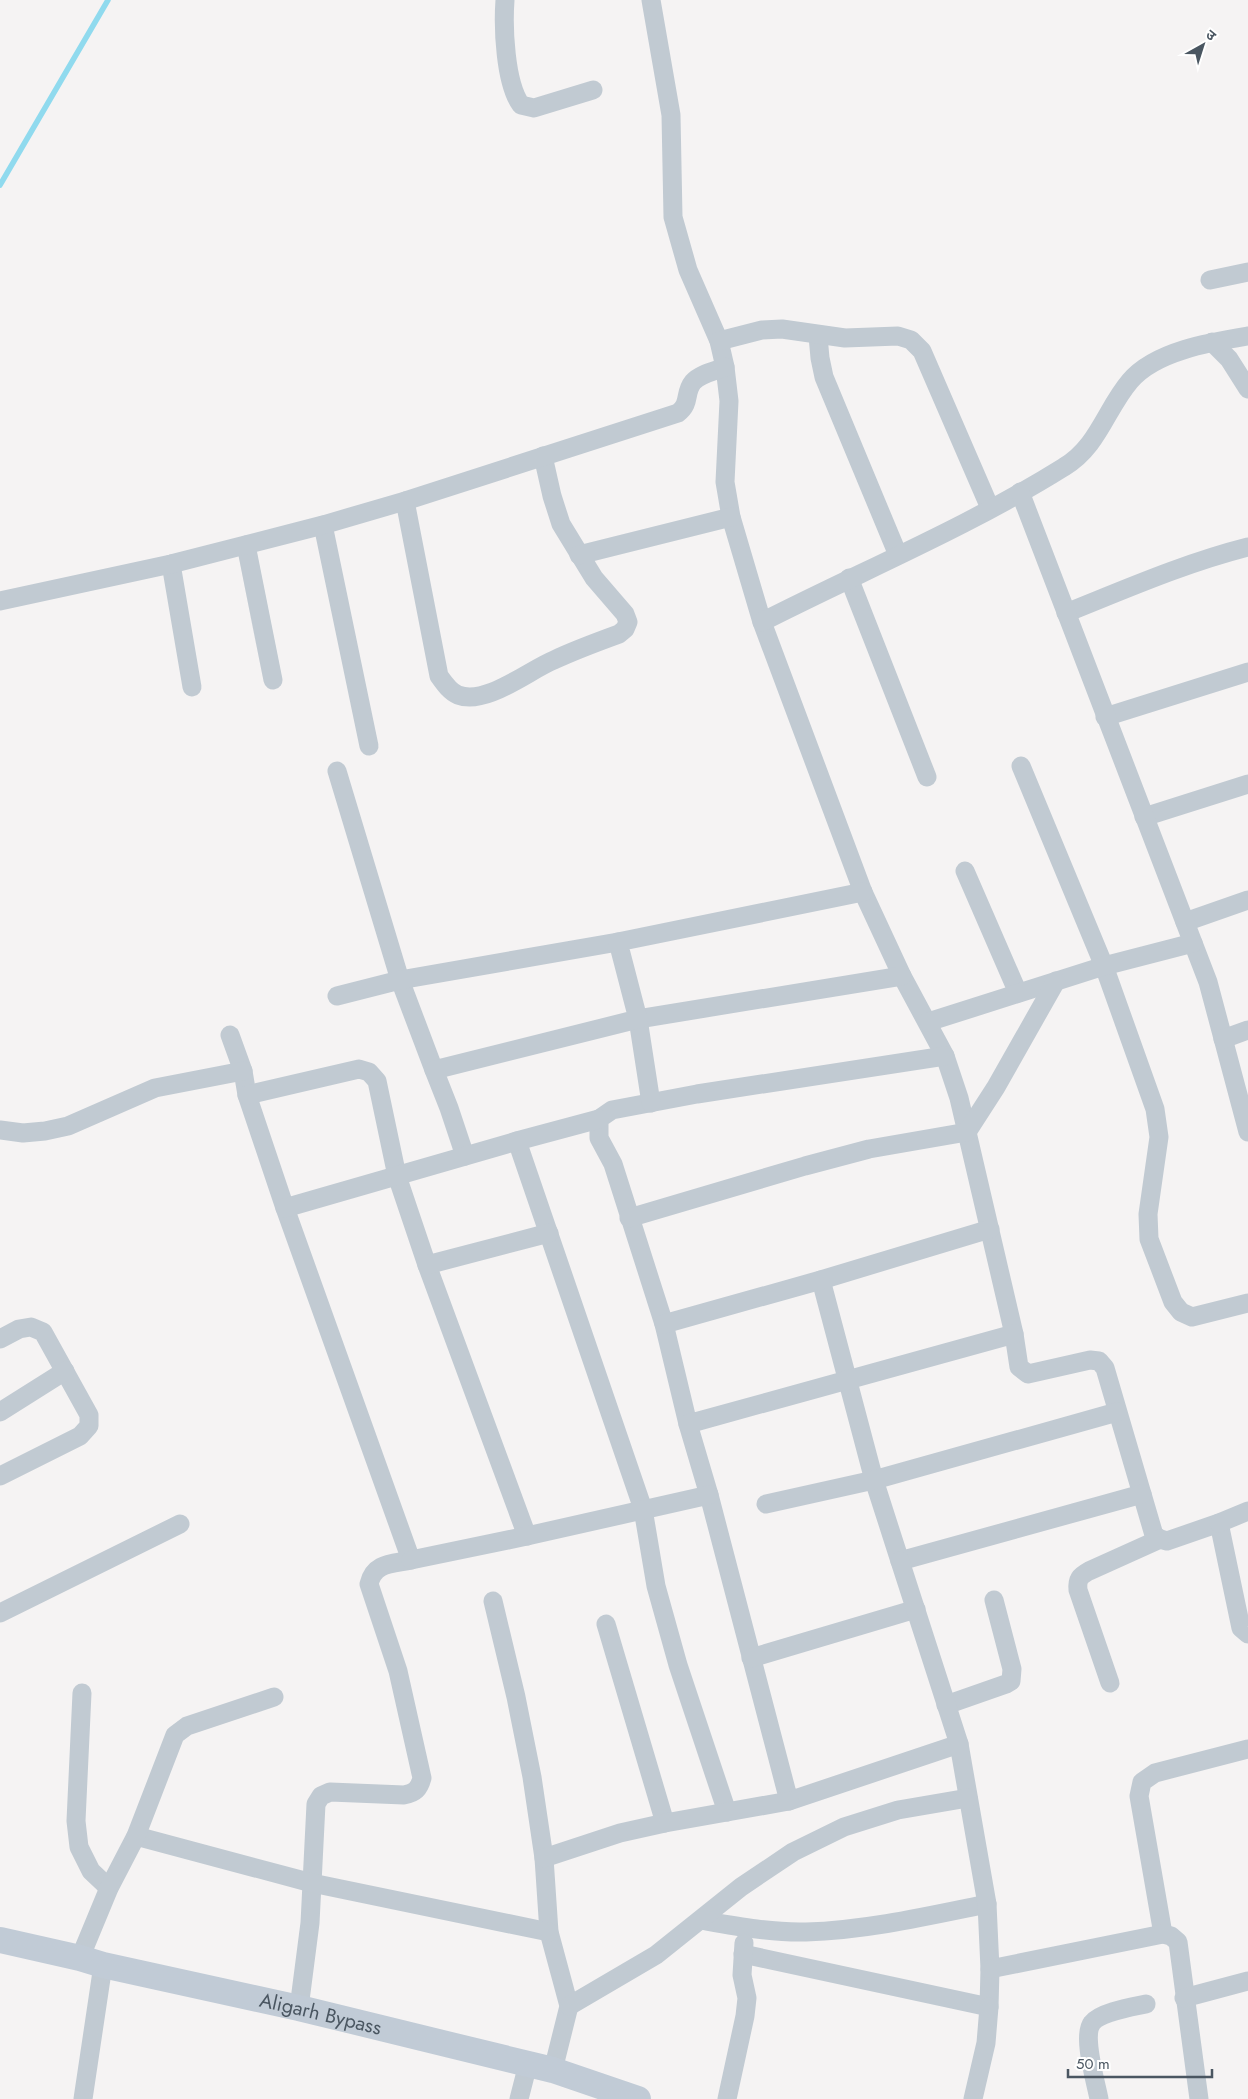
<svg xmlns="http://www.w3.org/2000/svg" width="1248" height="2099" font-family="Jost,'Noto Sans Devanagari',sans-serif">
<rect width="100%" height="100%" fill="#f5f3f3"/>
<g fill="none" stroke-linecap="round" stroke-linejoin="round">
<!-- stream -->
<path stroke="#90daee" stroke-width="5.5" d="M0,185L108,0"/>
<!-- minor -->
<g stroke="#c1cad2" stroke-width="19">
<path d="M505,0C503,27 505,83 521,105L534,108L593,90"/>
<path d="M651,0L671,115L673,217L688,270L719,341L725,367L729,401L725,482L731,517L762,622L863,892L902,976L945,1056L959,1098L1014,1334L1019,1367L1028,1374L1090,1360L1099,1361L1105,1368L1154,1535L1160,1539L1167,1541L1219,1523L1241,1628L1248,1634"/>
<path d="M1210,280L1248,272"/>
<path d="M818,336L820,358L824,377L898,555"/>
<path d="M719,341L762,330L782,329L845,338L898,336L911,340L922,351L990,508"/>
<path d="M1212,342L1229,359L1248,389"/>
<path d="M405,501L439,676C444,683 450,692 458,695C486,706 529,670 554,660C575,650 597,642 619,634L625,629L628,622L625,614L594,578L561,524L552,496L543,456"/>
<path d="M323,525L369,746"/>
<path d="M246,545L273,680"/>
<path d="M579,555L731,517"/>
<path d="M171,564L192,687"/>
<path d="M849,578L927,777"/>
<path d="M0,601L171,564L323,525L405,501L678,413C691,403 684,393 693,382C700,374 715,371 725,367"/>
<path d="M1066,613C1126,589 1185,563 1248,547"/>
<path d="M762,622C862,571 968,527 1064,467C1098,447 1106,409 1130,381C1155,351 1211,342 1248,336"/>
<path d="M1105,717L1248,672"/>
<path d="M1021,766L1104,966L1155,1109L1159,1137L1148,1214L1149,1239L1173,1302L1181,1312L1192,1317L1248,1303"/>
<path d="M337,771L400,980L434,1070"/>
<path d="M1144,817L1248,784"/>
<path d="M965,871L1018,993"/>
<path d="M1185,922L1248,900"/>
<path d="M1193,943L1208,982L1248,1132"/>
<path d="M337,996L400,980L618,942"/>
<path d="M928,1022L1104,966L1193,943L1020,492"/>
<path d="M230,1035L243,1071L247,1095L285,1208L411,1560C393,1564 374,1562 369,1584L398,1671L422,1778C419,1789 415,1793 404,1795L330,1792L321,1796L316,1804L310,1923L299,2008"/>
<path d="M1223,1039L1248,1030"/>
<path d="M945,1056L697,1094L612,1110L599,1119V1138L613,1164L664,1324L688,1424L709,1495L789,1801L959,1744"/>
<path d="M247,1095L359,1069L369,1072L377,1081L397,1176L427,1265L527,1536"/>
<path d="M651,1103L638,1019L902,976"/>
<path d="M0,1130L23,1133L45,1131L68,1126L155,1088L243,1071"/>
<path d="M517,1141L643,1509L656,1586L678,1665L727,1812"/>
<path d="M465,1156L449,1108L434,1070L638,1019L618,942L863,892"/>
<path d="M285,1208L517,1141L599,1119"/>
<path d="M629,1218L805,1166L869,1149L967,1132L996,1087L1056,981"/>
<path d="M427,1265L549,1233"/>
<path d="M821,1280L874,1480L900,1561L1142,1494"/>
<path d="M664,1324L821,1280L990,1229"/>
<path d="M0,1339L19,1329L31,1327L43,1332L89,1415V1426L80,1436L0,1476"/>
<path d="M0,1412L65,1371"/>
<path d="M688,1424L1014,1334"/>
<path d="M766,1504L874,1480L1117,1412"/>
<path d="M1219,1523L1248,1511"/>
<path d="M411,1560L527,1536L709,1495"/>
<path d="M493,1601L516,1697L532,1777L544,1858L549,1932L569,2006L553,2070"/>
<path d="M0,1613L180,1524"/>
<path d="M606,1624L665,1823"/>
<path d="M751,1658L916,1609"/>
<path d="M1110,1683L1078,1590C1077,1579 1080,1576 1089,1571L1160,1539"/>
<path d="M82,1693L76,1821L79,1847L91,1871L109,1888"/>
<path d="M946,1705L1006,1684L1011,1681L1012,1669L994,1600"/>
<path d="M136,1836L312,1883L549,1932"/>
<path d="M544,1858L620,1833L665,1823L789,1801"/>
<path d="M701,1920C735,1926 772,1933 806,1932C867,1930 928,1916 987,1904"/>
<path d="M1163,1934L1139,1796L1142,1782L1155,1773L1248,1749"/>
<path d="M743,1954L989,2007L990,1969L987,1904L959,1744L900,1561"/>
<path d="M80,1958L109,1888L136,1836L175,1735L187,1726L274,1697"/>
<path d="M990,1969L1163,1934L1171,1936L1178,1942L1199,2099"/>
<path d="M1184,1998L1248,1981"/>
<path d="M569,2006L656,1955L741,1887L793,1852L844,1827L898,1810L968,1798"/>
<path d="M83,2099L103,1965"/>
<path d="M519,2099L528,2064"/>
<path d="M727,2099L745,2016L747,1998L742,1975L744,1943"/>
<path d="M973,2099L986,2043L989,2007"/>
<path d="M1099,2099C1096,2083 1082,2036 1092,2023C1100,2012 1132,2007 1146,2004"/>
</g>
<!-- secondary -->
<path stroke="#c1cbd6" stroke-width="26" id="s1" d="M0,1940L80,1958L103,1965L299,2008L553,2070L638,2099"/>
</g>
<g text-anchor="middle" stroke-width="5" stroke-linejoin="round" paint-order="stroke">
<!-- street labels -->
<g font-size="20" fill="#4a5661" stroke="#fff">
<text dy="7" stroke="none"><textPath href="#s1" startOffset="329">Aligarh Bypass</textPath></text>
</g>
</g>
<!-- north arrow -->
<g transform="translate(1203 45) rotate(39)" stroke="#ffffff" stroke-width="4" paint-order="stroke">
<path d="M0-4L9 19L0 12L-9 19Z" fill="#4a5661"/>
<text y="-8" font-size="14" font-weight="bold" text-anchor="middle" fill="#4a5661">उ</text>
</g>
<!-- scale -->
<path d="M1068 2069v8h144v-8" fill="none" stroke="#4a5661" stroke-width="2.5"/>
<text x="1076" y="2069" font-size="15" fill="#4a5661" stroke="#ffffff" stroke-width="4" paint-order="stroke">50 m</text>
</svg>
